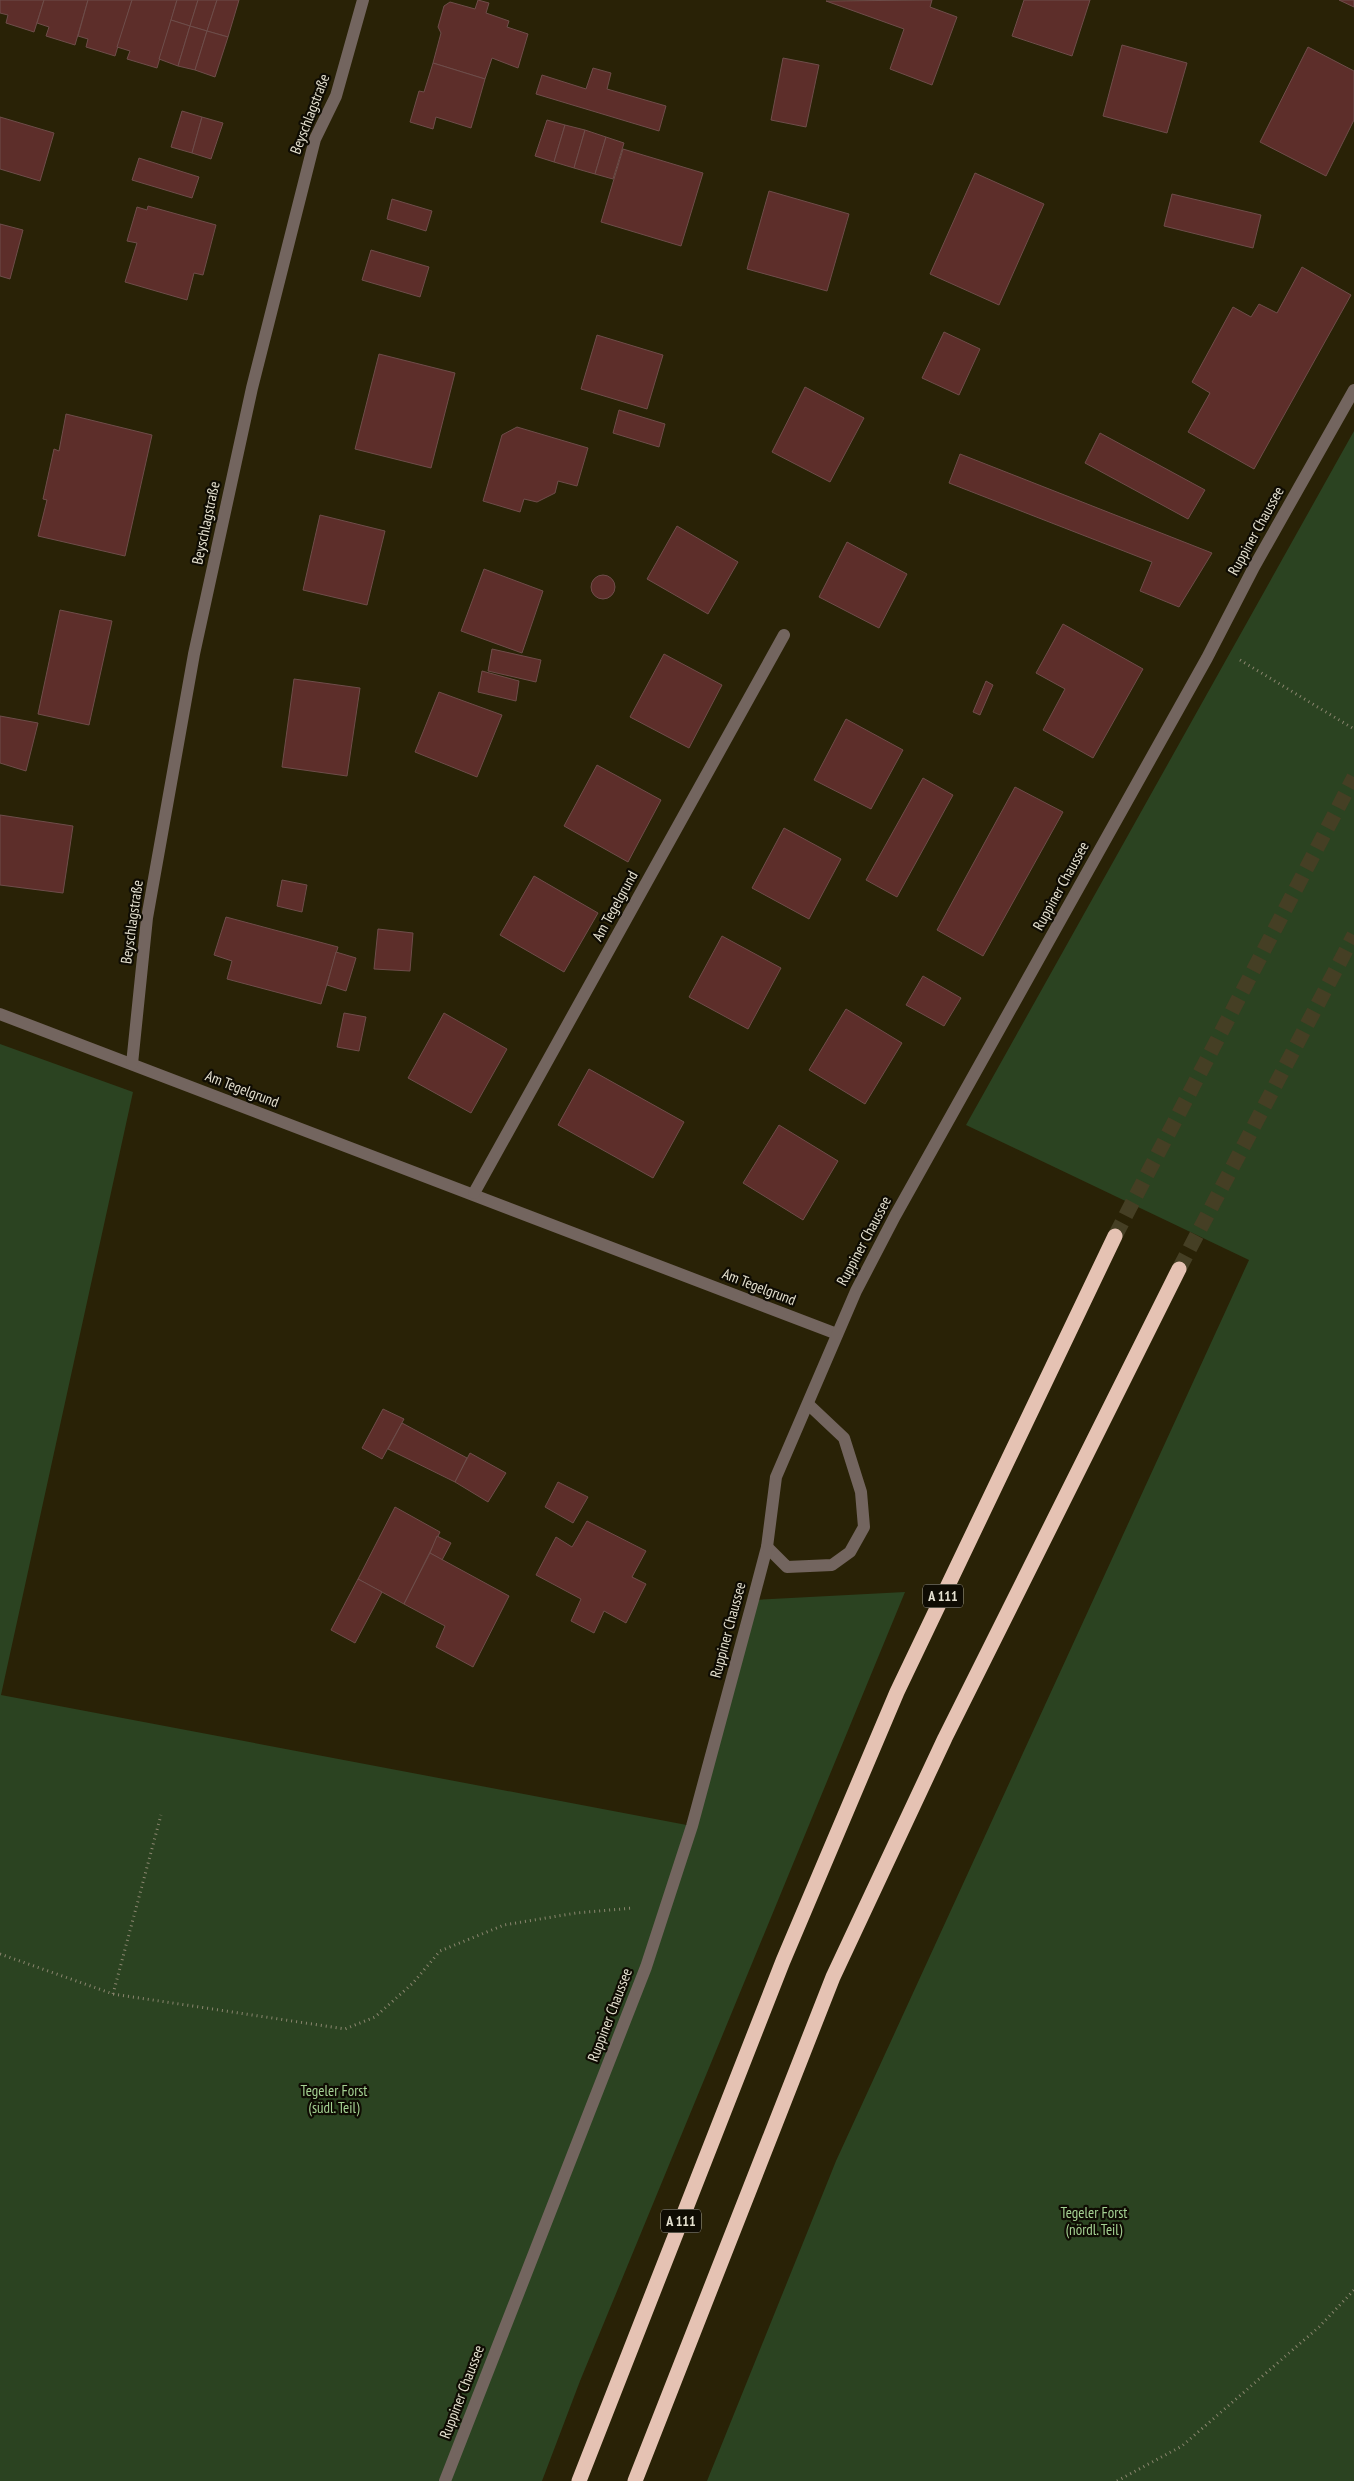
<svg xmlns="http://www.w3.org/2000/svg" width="1354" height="2481" font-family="'PT Sans Narrow',sans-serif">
<rect width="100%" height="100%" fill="#292206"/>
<!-- green -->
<g fill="#2b4321">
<path d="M1354,431V2481H707L836,2161L1249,1260L966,1125Z"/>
<path d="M0,1044L133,1092L1,1695L692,1826L753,1600L905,1592L580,2381L542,2481H0Z"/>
</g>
<!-- building -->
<g fill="#5d2e2a" stroke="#6e4d4a">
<path d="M0,0H44L34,32L6,23L8,15L0,13Z"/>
<path d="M44,0H88L75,45L46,36L49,27L37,23Z"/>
<path d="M88,0H132L115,56L86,47L88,39L78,36Z"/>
<path d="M132,0H177L157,68L127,59L130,51L117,47Z"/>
<path d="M177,0H198L190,26L171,20Z"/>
<path d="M198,0H217L207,31L190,26Z"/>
<path d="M217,0H239L228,37L207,31Z"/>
<path d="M478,0L489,3L486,13L509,21L507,27L528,34L518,68L492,58L485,79L433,63L441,33L438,27L444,6L450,2L475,9Z"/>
<path d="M932,0L930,7L957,17L932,85L890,69L904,29L826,1Z"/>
<path d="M1024,0H1090L1072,56L1012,36Z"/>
<path d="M1339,0H1354V7Z"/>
<path d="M171,20L190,26L178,66L159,59Z"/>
<path d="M190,26L207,31L195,70L178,66Z"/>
<path d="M207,31L228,37L215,77L195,70Z"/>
<path d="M1122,45L1187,63L1167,133L1103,116Z"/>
<path d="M1308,47L1354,71V120L1326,176L1260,142Z"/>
<path d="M783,58L819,65L806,127L771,120Z"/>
<path d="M433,63L485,79L471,128L436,117L433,129L410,122L419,91L424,92Z"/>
<path d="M593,68L611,73L607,89L666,106L659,131L536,94L542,75L586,89Z"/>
<path d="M182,111L202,117L192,153L171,147Z"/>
<path d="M0,117L54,133L40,181L0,169Z"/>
<path d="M202,117L223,123L211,159L192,153Z"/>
<path d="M547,120L565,125L554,162L535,156Z"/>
<path d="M565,125L585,130L574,168L554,162Z"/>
<path d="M585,130L606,137L595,174L574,168Z"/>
<path d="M606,137L624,143L613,179L595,174Z"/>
<path d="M623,149L703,173L681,246L601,222Z"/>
<path d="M139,158L199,177L192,198L132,180Z"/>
<path d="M975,173L1044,204L999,305L930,274Z"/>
<path d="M769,191L849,214L827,291L747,269Z"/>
<path d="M1172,194L1261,215L1253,248L1164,226Z"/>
<path d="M392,199L432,211L426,231L387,219Z"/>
<path d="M148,206L216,225L203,275L194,273L187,300L125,282L137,243L127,241L137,207L147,210Z"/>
<path d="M0,224L23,230L10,279L0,276Z"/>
<path d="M371,250L429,267L420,297L362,280Z"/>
<path d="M1302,267L1351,295L1254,469L1188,432L1210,393L1192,382L1233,307L1251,317L1259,304L1277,313Z"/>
<path d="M944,332L980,349L959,395L922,378Z"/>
<path d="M597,335L663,355L647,409L581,389Z"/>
<path d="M379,354L455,373L431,468L355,449Z"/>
<path d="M805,387L864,418L830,482L772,452Z"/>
<path d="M619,410L665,424L659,447L613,433Z"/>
<path d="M66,414L152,435L125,556L38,536L47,500L43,499L54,449L59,451Z"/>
<path d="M517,427L588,448L577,486L558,481L555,493L537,502L524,499L520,512L483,501L502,435Z"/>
<path d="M1100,433L1205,490L1188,519L1085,463Z"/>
<path d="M960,454L1212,553L1179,607L1140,591L1152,562L949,483Z"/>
<path d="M320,515L385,531L367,605L303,590Z"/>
<path d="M677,526L738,562L708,614L647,579Z"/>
<path d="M847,542L907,574L879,628L819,597Z"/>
<path d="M484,569L543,591L522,653L461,631Z"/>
<circle cx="603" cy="587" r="12"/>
<path d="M60,610L112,621L89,725L38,714Z"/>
<path d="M1063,624L1143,669L1093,758L1043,730L1065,689L1036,673Z"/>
<path d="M492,649L541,660L536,682L488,671Z"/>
<path d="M664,654L722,685L689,748L630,717Z"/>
<path d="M482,671L519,681L516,701L478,692Z"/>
<path d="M294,679L360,688L347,776L282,767Z"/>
<path d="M986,681L993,685L980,715L973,712Z"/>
<path d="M439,692L502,715L477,777L415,752Z"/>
<path d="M0,716L38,723L26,771L0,763Z"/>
<path d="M846,719L903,750L871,809L814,780Z"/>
<path d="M597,765L661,800L628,862L564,826Z"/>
<path d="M923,778L953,795L897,897L866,880Z"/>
<path d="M1015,787L1063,812L983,956L937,930Z"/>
<path d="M0,815L73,826L63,893L0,885Z"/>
<path d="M784,828L841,859L809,919L752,888Z"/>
<path d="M534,876L598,913L564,972L500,935Z"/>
<path d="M282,880L307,885L302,912L277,906Z"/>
<path d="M226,917L338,947L321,1004L227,979L232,961L214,955Z"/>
<path d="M378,929L413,933L410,971L374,969Z"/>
<path d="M722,936L781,968L748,1029L689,997Z"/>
<path d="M336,952L356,958L346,991L327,985Z"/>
<path d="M923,976L961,998L944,1026L906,1005Z"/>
<path d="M846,1009L902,1043L865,1104L809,1070Z"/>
<path d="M344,1013L366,1017L359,1051L337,1047Z"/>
<path d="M444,1013L507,1049L471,1113L408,1078Z"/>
<path d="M589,1069L684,1122L653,1178L558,1125Z"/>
<path d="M779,1125L838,1161L803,1220L743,1183Z"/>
<path d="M383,1409L404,1419L382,1459L362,1448Z"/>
<path d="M402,1423L467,1458L455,1482L388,1449Z"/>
<path d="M470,1453L506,1473L488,1502L455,1482Z"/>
<path d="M558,1482L588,1497L573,1523L545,1507Z"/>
<path d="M395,1507L440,1532L404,1604L358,1579Z"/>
<path d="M587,1521L646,1551L632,1577L646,1584L626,1623L604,1611L594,1633L571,1621L581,1599L536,1575L556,1537L572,1547Z"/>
<path d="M437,1536L451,1543L442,1560L430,1553Z"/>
<path d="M430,1553L509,1596L473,1667L436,1647L445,1626L404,1604Z"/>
<path d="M358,1579L382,1592L355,1643L331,1630Z"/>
</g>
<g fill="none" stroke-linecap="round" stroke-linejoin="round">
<!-- highway-tunnel -->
<g stroke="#453f24" stroke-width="15" stroke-dasharray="15 8" stroke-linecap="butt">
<path d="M1115,1236L1354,777"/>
<path d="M1179,1269L1354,935"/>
</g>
<!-- path -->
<g stroke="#8b866f" stroke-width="3" stroke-dasharray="1 4" stroke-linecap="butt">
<path d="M1240,660L1354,729"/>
<path d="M0,1954L113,1994L345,2029L375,2017L413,1983L440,1951L504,1925L576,1913L633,1908"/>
<path d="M113,1994L161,1815"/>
<path d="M1117,2481L1182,2446L1319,2327L1354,2290"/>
</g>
<!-- minor -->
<g stroke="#73655f" stroke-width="12">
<path d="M0,1014L837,1334"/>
<path d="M132,1064L147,918L194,654L252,388L315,139L336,96L363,0"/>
<path d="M474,1193L784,635"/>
<path d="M767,1547L787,1567L832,1565L850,1552L864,1527L861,1492L844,1438L809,1405"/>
<path d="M445,2481L646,1967L692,1826L753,1600L767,1547L776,1477L856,1291L895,1216L1207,658L1254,567L1354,390"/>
</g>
<!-- highway -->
<g stroke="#e5c2b3" stroke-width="15">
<path d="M579,2481L783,1961L897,1692L1115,1236"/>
<path d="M635,2481L833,1977L945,1738L1179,1269"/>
</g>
</g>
<g text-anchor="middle" stroke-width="4.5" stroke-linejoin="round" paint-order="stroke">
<!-- shield labels -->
<g fill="#0f0c03" stroke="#a5a192" stroke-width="1">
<rect x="923" y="1584.5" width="40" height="23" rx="4"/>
<rect x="661" y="2209.5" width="40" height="23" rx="4"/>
</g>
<g font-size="14" font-weight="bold" fill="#e5e1d0">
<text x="943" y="1601">A 111</text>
<text x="681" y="2226">A 111</text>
</g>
<!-- street labels -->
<g font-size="15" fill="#e5e1d0" stroke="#0f0c03">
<text transform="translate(310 114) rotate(-69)" y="5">Beyschlagstraße</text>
<text transform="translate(206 523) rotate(-78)" y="5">Beyschlagstraße</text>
<text transform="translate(1256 531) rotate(-61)" y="5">Ruppiner Chaussee</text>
<text transform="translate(1061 886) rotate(-61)" y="5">Ruppiner Chaussee</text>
<text transform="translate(615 906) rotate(-61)" y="5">Am Tegelgrund</text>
<text transform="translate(132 922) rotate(-82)" y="5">Beyschlagstraße</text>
<text transform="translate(242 1089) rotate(21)" y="5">Am Tegelgrund</text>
<text transform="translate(864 1241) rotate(-62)" y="5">Ruppiner Chaussee</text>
<text transform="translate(759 1287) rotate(21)" y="5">Am Tegelgrund</text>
<text transform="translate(728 1630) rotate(-75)" y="5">Ruppiner Chaussee</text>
<text transform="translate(610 2015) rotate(-69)" y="5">Ruppiner Chaussee</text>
<text transform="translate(462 2392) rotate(-69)" y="5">Ruppiner Chaussee</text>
</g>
<!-- park labels -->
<g font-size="15" fill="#a5d293" stroke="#0f0c03">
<text x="334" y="2096">Tegeler Forst<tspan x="334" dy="17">(südl. Teil)</tspan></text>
<text x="1094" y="2218">Tegeler Forst<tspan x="1094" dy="17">(nördl. Teil)</tspan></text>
</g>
</g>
</svg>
